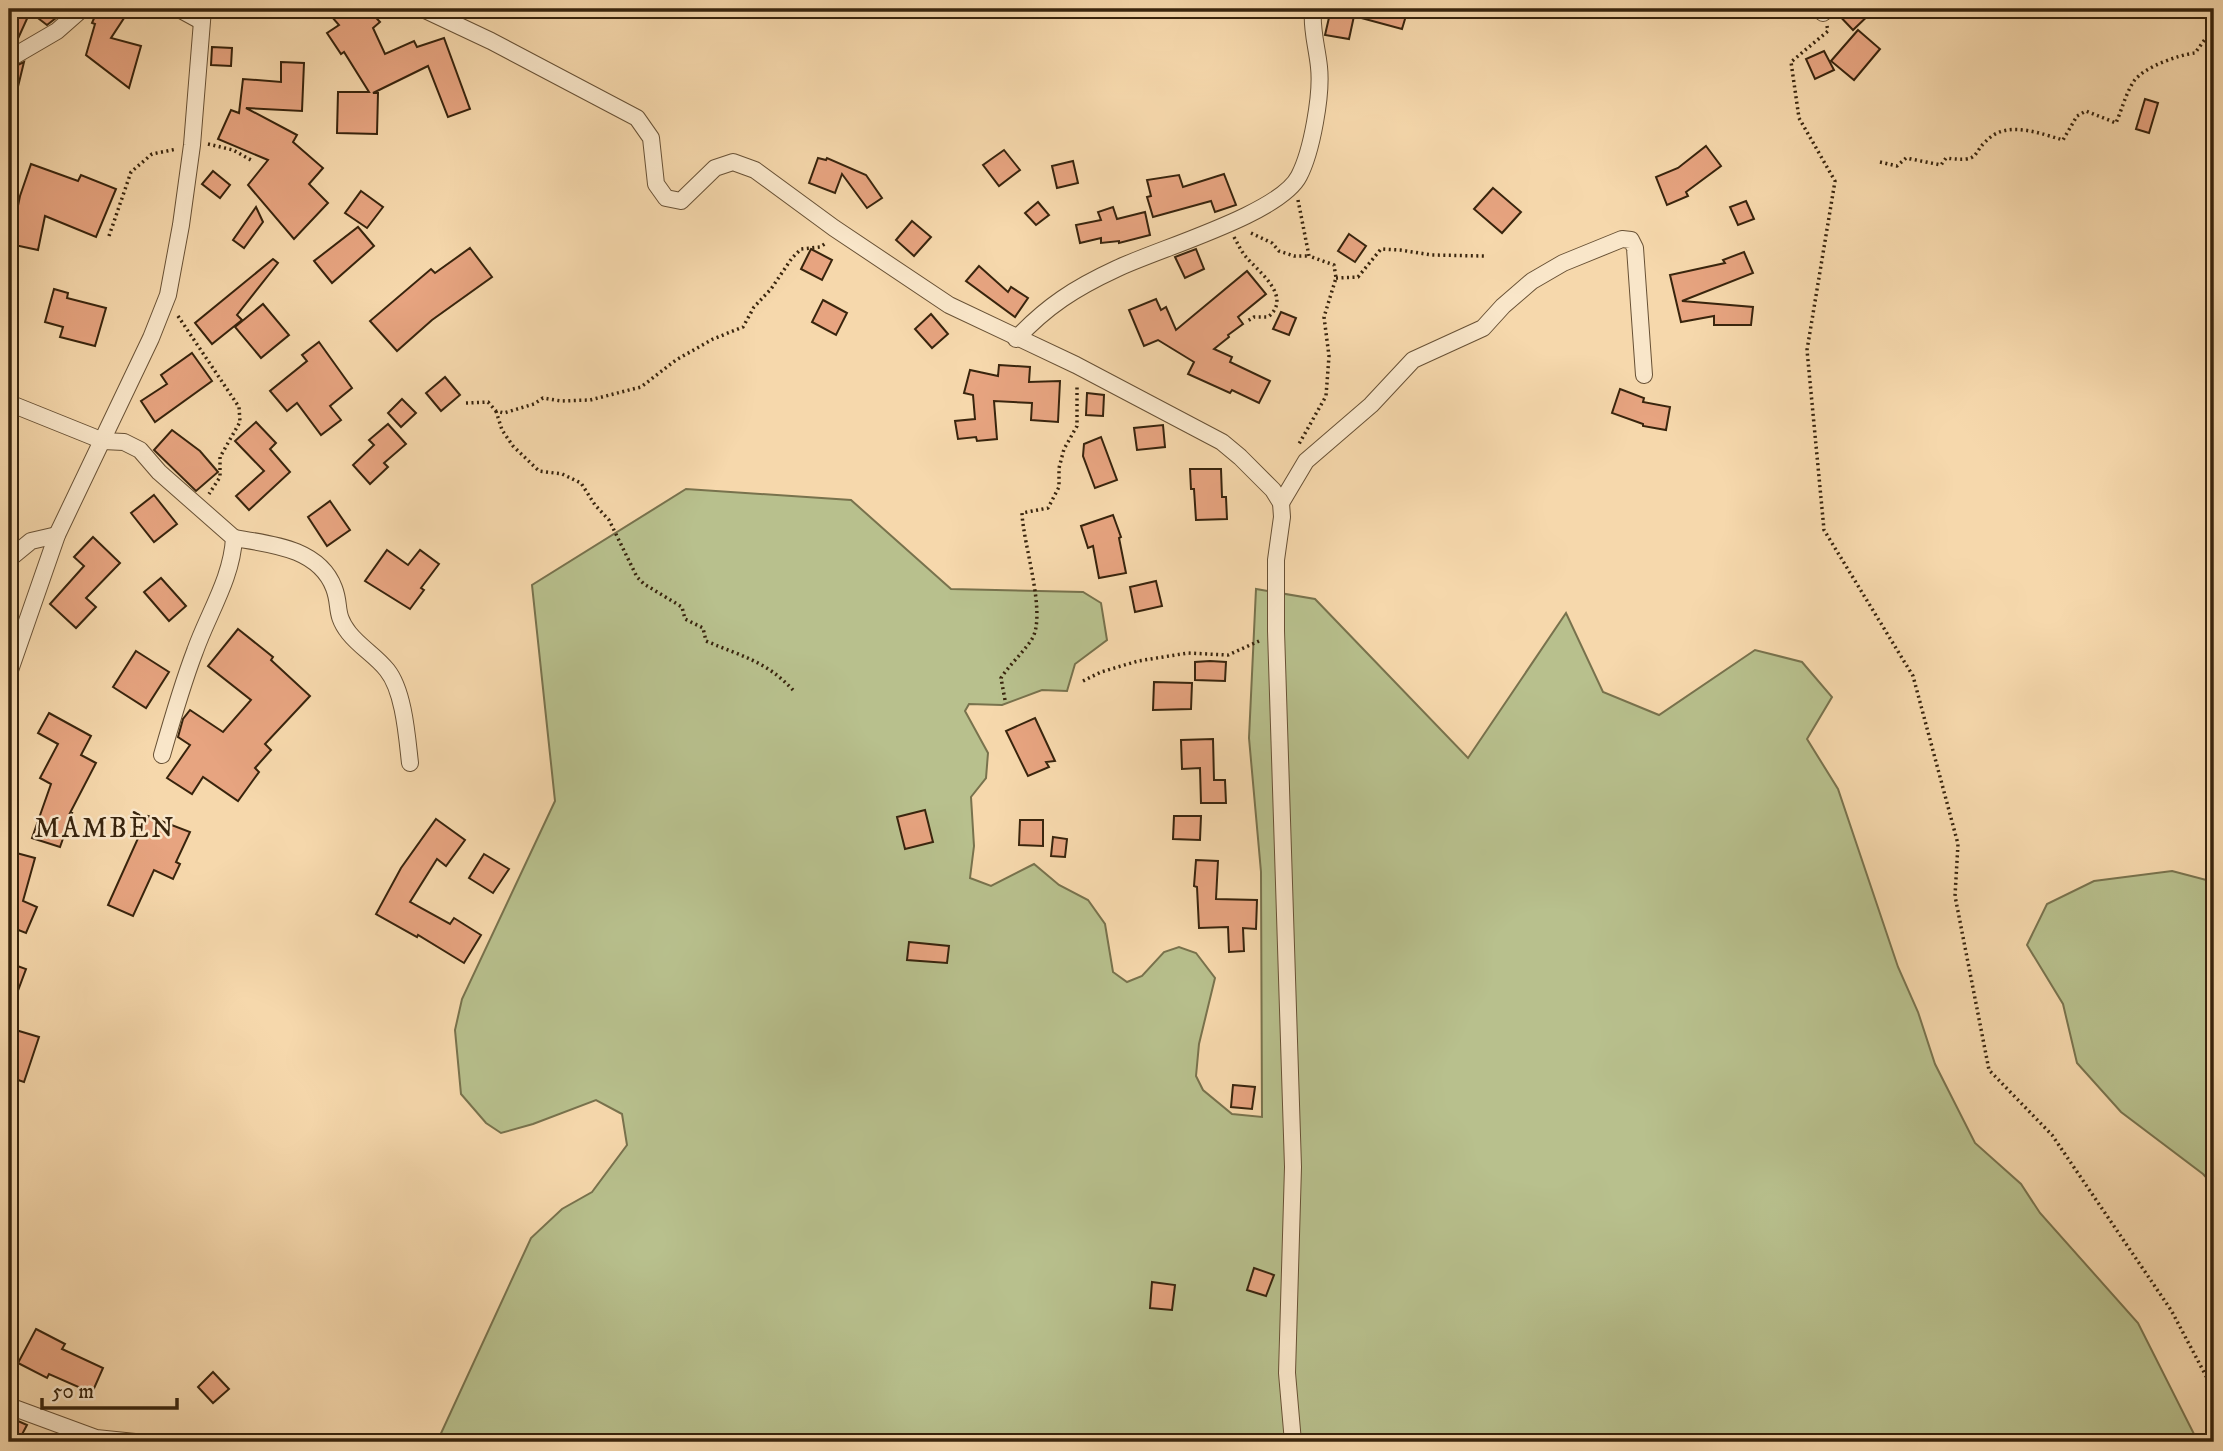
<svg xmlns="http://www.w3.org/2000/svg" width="2223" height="1451" font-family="'IM FELL DW Pica',serif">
<rect width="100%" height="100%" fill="#f6d8ac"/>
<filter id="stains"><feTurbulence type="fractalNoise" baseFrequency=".00286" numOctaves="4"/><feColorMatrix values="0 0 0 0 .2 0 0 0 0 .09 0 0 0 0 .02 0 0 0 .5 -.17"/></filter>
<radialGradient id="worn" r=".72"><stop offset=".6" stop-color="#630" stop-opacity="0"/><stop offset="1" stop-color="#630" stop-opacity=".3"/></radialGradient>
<!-- green -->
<g fill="#b8c08d" stroke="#78724d" stroke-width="2">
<path d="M686,489L851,500L951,589L1083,592L1101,603L1107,640L1075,664L1067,691L1042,690L1002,705L969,704L965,711L988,753L986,778L971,797L974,846L970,878L991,886L1034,864L1059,885L1088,900L1105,924L1113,972L1127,982L1142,976L1164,952L1179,947L1196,953L1215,978L1199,1044L1196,1076L1203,1090L1232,1114L1262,1117L1261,872L1249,738L1256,589L1315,599L1468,758L1566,613L1603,692L1659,715L1755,650L1802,662L1832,697L1807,739L1838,789L1898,967L1918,1012L1935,1064L1975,1143L2021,1184L2040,1213L2138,1323L2198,1442H542L525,1437L516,1442H437L531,1238L562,1209L592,1192L627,1145L622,1114L596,1100L533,1124L501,1133L486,1123L461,1094L455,1030L462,999L555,801L532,585Z"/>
<path d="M2172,871L2214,882V1186L2203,1174L2121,1112L2077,1063L2063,1004L2027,945L2047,904L2094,881Z"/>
</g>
<!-- building -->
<g fill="#e7a480" stroke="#38240d" stroke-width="2">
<path d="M9,9H54L61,14L47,25L30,12L16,43L9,47Z"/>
<path d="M98,9H130L111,38L141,46L129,88L86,55L95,24L92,23Z"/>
<path d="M325,9H368L380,22L373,28L385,54L414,41L417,47L444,38L470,109L448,117L428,66L373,93H378L377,134L337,133L338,92H369L344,52L341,54L327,33L339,25Z"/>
<path d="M1331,9H1408L1402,29L1354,16L1349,39L1325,35Z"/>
<path d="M1833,9H1875L1853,30Z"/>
<path d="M1858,30L1880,49L1854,80L1831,61Z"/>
<path d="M212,47L232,48L231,66L211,65Z"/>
<path d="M1824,51L1834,70L1815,79L1806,59Z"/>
<path d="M24,62L14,103L9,102V69Z"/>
<path d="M281,62L304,63L302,111L246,108L297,135L293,142L323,168L309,184L328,203L294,239L248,185L268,160L218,139L231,110L239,113L243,79L281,82Z"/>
<path d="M2145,99L2158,103L2149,133L2136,129Z"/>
<path d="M1706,146L1721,166L1686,192L1688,196L1667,205L1656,177L1678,168Z"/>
<path d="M1004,150L1020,170L999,186L983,165Z"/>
<path d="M818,158L826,160L827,158L866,175L882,198L867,208L842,174L835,193L809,183Z"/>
<path d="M1073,161L1078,183L1057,188L1052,166Z"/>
<path d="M31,164L78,181L81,175L116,189L96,237L45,216L38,250L10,244L20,196Z"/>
<path d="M213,171L230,185L220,198L202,184Z"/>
<path d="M1224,174L1236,205L1215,212L1211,201L1153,217L1147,197L1151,196L1147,180L1179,175L1183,187Z"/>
<path d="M1493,188L1521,212L1502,233L1474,209Z"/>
<path d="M361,191L383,207L367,228L345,213Z"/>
<path d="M1746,201L1754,219L1738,225L1730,207Z"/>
<path d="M1038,202L1049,215L1036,225L1025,213Z"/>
<path d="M256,207L263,222L244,248L233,240Z"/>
<path d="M1113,207L1117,219L1145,212L1150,235L1119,243V241L1101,243V238L1080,243L1076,225L1101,220L1098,212Z"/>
<path d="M912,221L931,237L914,256L896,240Z"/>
<path d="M358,227L374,246L332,283L314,261Z"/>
<path d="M1349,234L1366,246L1355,262L1338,251Z"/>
<path d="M470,248L492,277L432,320L397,351L370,321L431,269L435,273Z"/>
<path d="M811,249L832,260L822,280L801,269Z"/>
<path d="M1196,249L1204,269L1185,278L1175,257Z"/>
<path d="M1744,252L1753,273L1682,301L1753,307L1751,325H1714V316L1681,322L1670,275L1725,263L1723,260Z"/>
<path d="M273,259L278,263L237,315L242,320L212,344L195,323Z"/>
<path d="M979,266L1008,292L1011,287L1028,298L1015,317L966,281Z"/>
<path d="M1247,271L1266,294L1238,317L1243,324L1228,335L1229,337L1214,349L1232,357L1230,362L1270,381L1259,403L1232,390L1230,393L1188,374L1194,362L1158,340L1144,346L1129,310L1156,299L1161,310L1166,307L1176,330Z"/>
<path d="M54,289L68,293L67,298L106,308L95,346L60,337L63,327L45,322Z"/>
<path d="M823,300L847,313L836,335L812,322Z"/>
<path d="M263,304L289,335L261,358L235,327Z"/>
<path d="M1281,312L1296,318L1289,335L1273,329Z"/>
<path d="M931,314L948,334L932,348L915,329Z"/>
<path d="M319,342L352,388L330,406L341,420L321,435L297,403L287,411L270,391L307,361L302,355Z"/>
<path d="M192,353L212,381L155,422L141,401L167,384L161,375Z"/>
<path d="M999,365L1030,367L1029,382L1060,381L1058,422L1031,420L1032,403L994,401L997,439L977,441L976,437L958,439L955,421L975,419L973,395L964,393L970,370L998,376Z"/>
<path d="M445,377L460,395L441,411L426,393Z"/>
<path d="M1620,389L1644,398L1643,402L1670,407L1666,430L1643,426V424L1612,413Z"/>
<path d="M1087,393L1104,395L1103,416L1086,415Z"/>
<path d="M402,399L416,413L401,427L388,413Z"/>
<path d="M256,422L276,443L270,449L290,472L249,510L236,496L264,471L235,441Z"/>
<path d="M388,424L406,444L384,463L388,467L370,484L353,465L374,445L369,440Z"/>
<path d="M1163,425L1165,447L1137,450L1134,428Z"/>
<path d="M172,430L200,451L218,472L196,491L154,450Z"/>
<path d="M1101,437L1117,480L1095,488L1083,456L1084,444Z"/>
<path d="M1190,469H1221L1222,497H1226L1227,519L1196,520L1194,489H1191Z"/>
<path d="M154,495L177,524L154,542L131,513Z"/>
<path d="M330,501L350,530L327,546L308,517Z"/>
<path d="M1113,515L1121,537L1119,538L1126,573L1099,578L1093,546L1088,548L1081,526Z"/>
<path d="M93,537L120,563L86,598L96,607L76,628L50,604L84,566L74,557Z"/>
<path d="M387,550L408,565L420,550L439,564L421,588L424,590L410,609L365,581Z"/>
<path d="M161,578L186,606L169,621L144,592Z"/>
<path d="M1156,581L1162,606L1135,612L1130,587Z"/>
<path d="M238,629L273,657L271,660L310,696L265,744L271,750L255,768L259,772L238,801L203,777L192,794L167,778L190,745L178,737L183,719L190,710L223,732L251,700L208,666Z"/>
<path d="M136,651L169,672L146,708L113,687Z"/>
<path d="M1210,661L1226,662L1225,681L1195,680V662Z"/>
<path d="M1154,682L1192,683L1191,709L1153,710Z"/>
<path d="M49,713L91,736L81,755L96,763L70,813H72L60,847L32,838L51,784L40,778L58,744L38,733Z"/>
<path d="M1035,718L1055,761L1046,762L1049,767L1028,776L1006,731Z"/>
<path d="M1213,739L1214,780H1225L1226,803H1201L1200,768L1182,769L1181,740Z"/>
<path d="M925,810L933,842L905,849L897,817Z"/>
<path d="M148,816L190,832L176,862L180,864L173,879L154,870L133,916L108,905Z"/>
<path d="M1174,816H1201L1200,840L1173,839Z"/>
<path d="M436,819L465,840L446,866L437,859L410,902L450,924L454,918L481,935L464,963L418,935L417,937L376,914L401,868Z"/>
<path d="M1020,820H1043V846L1019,845Z"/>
<path d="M1053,837L1067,839L1065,857L1051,856Z"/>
<path d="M9,851L35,858L23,901L37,907L26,933L16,929L13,937L9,936Z"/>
<path d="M484,854L509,869L493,893L469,878Z"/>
<path d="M1196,860L1218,861L1216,899L1257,900L1256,929L1243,928L1244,951L1229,952L1228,927L1199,928L1197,887L1194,886Z"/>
<path d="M909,942L949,946L947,963L907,960Z"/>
<path d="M9,963L26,969L10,1012H9Z"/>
<path d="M9,1028L39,1037L24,1082L9,1077Z"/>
<path d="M1233,1085L1255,1087L1252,1109L1231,1107Z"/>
<path d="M1254,1268L1274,1275L1266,1296L1247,1290Z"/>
<path d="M1152,1282L1175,1285L1172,1310L1150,1308Z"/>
<path d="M36,1329L65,1344L62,1349L103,1368L92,1393L49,1374L47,1378L18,1363Z"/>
<path d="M213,1372L229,1389L213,1403L198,1387Z"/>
<path d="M9,1417L27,1425L18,1442H9Z"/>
</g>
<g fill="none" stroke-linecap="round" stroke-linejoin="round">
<!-- street casing -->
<g stroke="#685135" stroke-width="18">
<g id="street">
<path d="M179,9L201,21"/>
<path d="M423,9L491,41L637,118L651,138L656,184L666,198L681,201L715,168L733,162L755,170L834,228L949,305L1076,365L1222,442L1240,457L1273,490L1281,503L1282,517L1276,560V631L1293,1167L1287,1373L1293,1442"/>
<path d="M1823,13V9"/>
<path d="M9,59L57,31L82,9"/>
<path d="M1016,339C1047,306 1075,288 1116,269C1157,249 1280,214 1299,176C1312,151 1322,94 1319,67C1317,47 1311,29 1313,9"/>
<path d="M9,403L91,436L103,441L124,442L140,450L159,472L234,538C232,578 208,614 195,651C182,685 172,720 162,755"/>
<path d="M1281,503L1306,461L1371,405L1413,360L1483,328L1503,306L1532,281L1563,263L1622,239L1631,240L1635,248L1644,375"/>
<path d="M234,538C270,544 319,548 334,588C341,606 334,614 349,633C360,647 376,656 387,670C404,691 407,737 410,763"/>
<path d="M9,559L31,541L57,535"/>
<path d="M9,673L57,535L151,338L168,295L181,225L192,145L203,9"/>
<path d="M9,1406L96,1438L135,1442"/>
</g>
</g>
<!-- path -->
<g stroke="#38240d" stroke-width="3.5" stroke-dasharray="2 3.5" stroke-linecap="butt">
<path d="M1827,26L1828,31L1791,62L1799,118L1835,181L1807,350L1824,530L1913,676L1958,844L1955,896L1989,1070L2052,1135L2171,1310L2214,1391"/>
<path d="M208,144L233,150L251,160"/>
<path d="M1880,162L1897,166L1906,158L1941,165L1946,158C1984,163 1969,153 1992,136C2012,122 2042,134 2063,140L2077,116L2086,111L2116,123C2122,109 2126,93 2134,81C2144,67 2178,55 2195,53L2214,27"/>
<path d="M1298,200L1309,256L1334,265L1336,278L1324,317L1329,356L1326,396L1299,444"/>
<path d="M1251,233L1272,243L1279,251L1294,256H1309"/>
<path d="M109,236L131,172L152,154L177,149"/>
<path d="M1234,237C1238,244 1241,251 1246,257C1259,272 1293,297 1268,317H1254L1246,322"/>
<path d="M1336,278L1358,277L1381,249L1400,250L1432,255L1484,256"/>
<path d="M178,316L239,407L240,422L220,457V477L209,494"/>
<path d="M466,403L488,402L496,411L504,413L534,404L543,398L561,401L590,400L641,387L676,360L713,339L743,327L754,307L771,289L792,258L801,249L820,247L826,243"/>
<path d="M496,411L502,430L513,446L539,471L562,474L581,483L595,505L609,520L637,577L644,584L682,607L685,619L703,628L706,641C741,656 766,661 793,690"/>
<path d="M1083,681L1101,672L1138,661L1188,653L1228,655L1259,641"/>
<path d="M1005,700L1001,678C1010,664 1023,653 1032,639C1047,614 1023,544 1022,513L1048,508L1059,487V468L1064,449L1077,426V385"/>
</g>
<!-- street -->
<use href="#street" stroke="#f9e6c9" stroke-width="16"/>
</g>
<g text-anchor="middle" stroke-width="5" stroke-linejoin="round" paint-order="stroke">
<!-- quarter labels -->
<g font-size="28" letter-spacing="2" fill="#38240d" stroke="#f9e6c9">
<text x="105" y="837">MAMBÈN</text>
</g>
</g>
<!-- margin -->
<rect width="2223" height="1451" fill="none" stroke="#f6d8ac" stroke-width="35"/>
<rect x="10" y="10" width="2202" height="1430" fill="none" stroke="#38240d" stroke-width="3.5"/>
<rect x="18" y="18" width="2188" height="1416" fill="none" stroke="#38240d" stroke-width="2"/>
<!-- scale -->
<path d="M42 1398v10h135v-10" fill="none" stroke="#38240d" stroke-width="3.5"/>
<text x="52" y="1398" font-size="21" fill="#38240d" stroke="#f9e6c9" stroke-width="5" paint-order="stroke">50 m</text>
<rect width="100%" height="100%" filter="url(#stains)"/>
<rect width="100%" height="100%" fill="url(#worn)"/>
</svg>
